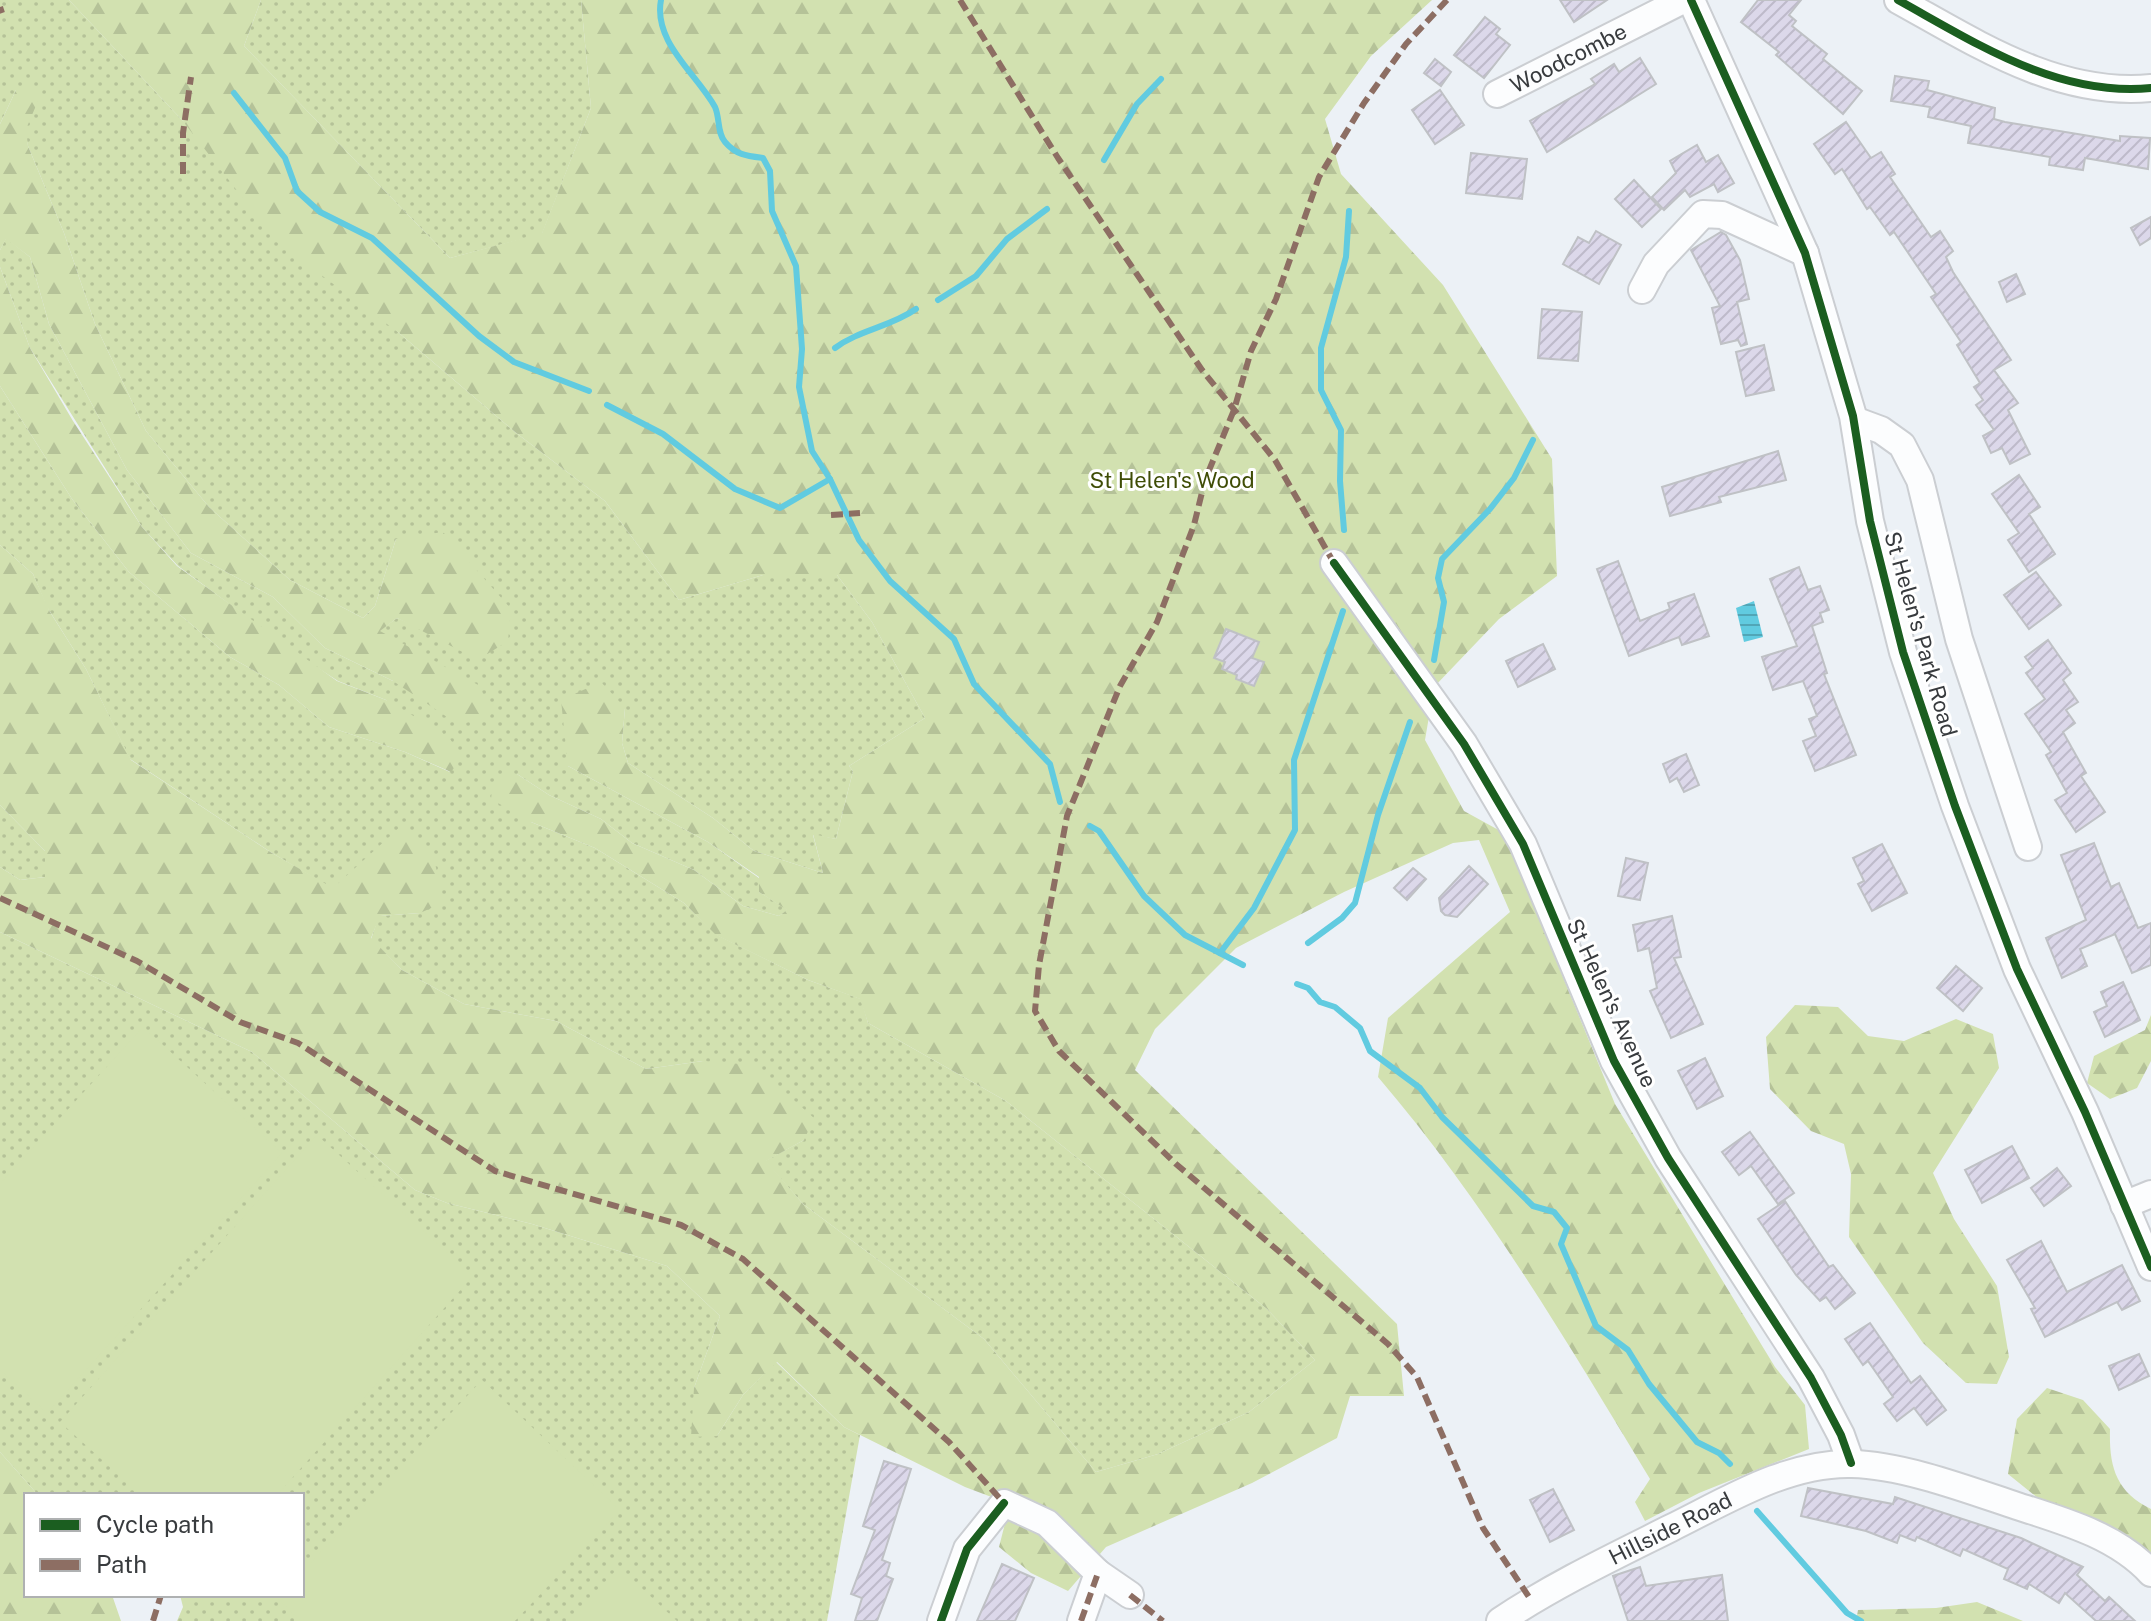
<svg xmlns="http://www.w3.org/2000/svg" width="2151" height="1621" font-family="'Public Sans',sans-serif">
<defs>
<pattern id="grass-dots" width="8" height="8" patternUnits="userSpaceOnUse" patternTransform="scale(2)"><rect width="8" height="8" fill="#d2e1b0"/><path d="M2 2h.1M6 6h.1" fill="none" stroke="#b5c298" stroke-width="1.8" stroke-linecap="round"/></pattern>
<pattern id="forest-firs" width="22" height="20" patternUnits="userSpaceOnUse" patternTransform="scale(2)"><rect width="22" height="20" fill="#d2e1b0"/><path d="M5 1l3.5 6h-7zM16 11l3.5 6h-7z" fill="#b5c298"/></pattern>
<pattern id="water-rules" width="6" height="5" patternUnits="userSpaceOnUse" patternTransform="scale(2)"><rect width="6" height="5" fill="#61cbe0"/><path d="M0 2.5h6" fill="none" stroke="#51a6b7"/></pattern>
<pattern id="building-hatch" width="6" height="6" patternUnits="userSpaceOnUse" patternTransform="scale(2)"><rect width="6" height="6" fill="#dcd8ea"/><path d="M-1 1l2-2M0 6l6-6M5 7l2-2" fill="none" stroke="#bebaca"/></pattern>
</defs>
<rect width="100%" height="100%" fill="#ecf1f6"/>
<!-- grass -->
<g fill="url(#grass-dots)">
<path d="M0,0H69L182,120L399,333L515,432L605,501L679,600L763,575H837L872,622L925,718L849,766L853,771L836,839L813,835L823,873L754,851L713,818L628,763L622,743L625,708L568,766L708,842L759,878V892L788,910L779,916L743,906L694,870L632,843L601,819L549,795L517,774L531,822L595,848L684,903L717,935L808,980L861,999L868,1023L1006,1101L1267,1309L1315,1360L1249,1412L1158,1454L1096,1472L984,1339L803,1204L765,1161L804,1140L703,1061L646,1069L556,1021L464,1004L402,970L371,939L379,916L420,913L399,829L333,889L272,853L130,759L86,669L47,607L33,574L0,545V386L72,499L129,572L230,657L279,685L329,727L405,752L450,772L386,700L338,681L301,657L178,566L142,527L30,348L0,267V250L6,238L30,257L49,324L127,470L191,553L273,597L325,648L393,681L413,652L379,631L397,618L418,627L396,539L375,606L363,618L290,580L209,507L146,431L95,324L64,233L28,146L16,90L0,124Z"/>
<path d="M261,0H581L591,108L542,234L450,258L244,46Z"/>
<path d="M0,805L45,851V877L20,880L0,867Z"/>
<path d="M0,932L252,1052L415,1190L447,1203L532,1224L667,1266L720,1316L694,1388L717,1436L743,1395L776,1362L844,1427L860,1435L827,1621H177L183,1607L180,1595H302V1495H38L0,1452Z"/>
</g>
<!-- forest -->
<g fill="url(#forest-firs)">
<path d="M69,0H261L244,46L450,258L542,233L591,108L581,0H1432L1371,56L1325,119L1341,174L1443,285L1552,459L1557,576L1499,619L1434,687L1425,740L1464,811L1504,833L1615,1104L1775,1367L1805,1405L1809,1449L1699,1493L1645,1521L1635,1502L1650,1479C1566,1340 1484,1201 1378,1077L1388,1018L1510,912L1479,840L1453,843L1344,892L1236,948L1155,1029L1135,1070L1397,1324L1404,1396H1350L1337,1438L1252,1483L1106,1547L1068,1591L1031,1573L999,1547L1010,1504L965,1487L844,1427L777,1362L743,1395L717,1436L691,1437L694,1388L720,1316L667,1266L532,1224L447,1203L415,1190L252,1052L0,932V867L20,880L45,877V851L0,805V545L33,574L50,612L86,669L131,760L272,853L333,888L399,828C437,843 438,868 440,904L420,913L380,916L371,938L402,970L464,1004L556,1021L646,1069L703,1061L754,1065L814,1118L804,1140L766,1161L803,1204L984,1339L1096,1472L1158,1454L1249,1412L1315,1360L1267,1309L1006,1101L868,1023L860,999L808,980L716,935L684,903L595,848L531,822L491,799L493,782L517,774L549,795L601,819L632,843L694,870L743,906L779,916L787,910L759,892V877L708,842L568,766L561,700L601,682L625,708L622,743L628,763L713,818L754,851L823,873L813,834L836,839L853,771L849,766L925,718L872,622L837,575H763L679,600L605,501L515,432L399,333L277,242L182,120Z"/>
<path d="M44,87L26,129L28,146L64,233L95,324L146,431L209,507L290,580L363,618L375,606L396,539L443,532L511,609L508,641L478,660L397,618L380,631L480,686L491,715L459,725L393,681L325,648L273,597L191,553L127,470L49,324L30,257L6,239L0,250V124L16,90Z"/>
<path d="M0,267L30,348L73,421L142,527L177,566L337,681L386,700L448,736L462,757L451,772L405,752L329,727L279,685L230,657L129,572L72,499L0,386Z"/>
<path d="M1795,1005L1838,1007L1868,1036L1904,1041L1956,1019L1993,1034L1999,1068L1933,1173L1954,1219L1997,1286L2009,1357L1997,1384L1966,1383L1923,1343L1849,1237L1851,1174L1844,1144L1811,1131L1770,1089L1766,1037Z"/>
<path d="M2151,1015V1061L2137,1088L2110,1099L2087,1083L2094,1056L2145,1030Z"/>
<path d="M2047,1388L2083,1400L2110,1429C2109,1465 2115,1492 2151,1509V1560L2044,1503L2008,1474L2017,1419Z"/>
<path d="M0,1452L38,1495H26V1595H112L121,1621H0Z"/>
<path d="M1977,1602L2023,1621H1856L1858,1610L1936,1608Z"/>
</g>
<!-- garden -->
<g fill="#d2e1b0">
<path d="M143,1027L282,1153L47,1413L0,1370V1184Z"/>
<path d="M317,1135L473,1276L277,1495H141L60,1422Z"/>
<path d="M482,1380L620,1510L515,1621H301L277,1598L280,1595H302V1572Z"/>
<path d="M619,1567L677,1621H569Z"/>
</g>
<!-- water -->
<path fill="url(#water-rules)" d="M1754,601L1763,637L1744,642L1736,608Z"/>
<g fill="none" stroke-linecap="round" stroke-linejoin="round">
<!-- stream -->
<g stroke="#61cbe0" stroke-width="6">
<path d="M661,0C653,42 696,73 715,107C720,118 717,133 725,142C736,155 747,156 763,158L770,171L772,211L796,266L802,349L799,387L812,451L830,479L859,540L890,581L954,639L974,684L1050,764L1060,802"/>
<path d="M234,93L285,158L297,191L320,212L372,238L479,336L514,362L589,391"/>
<path d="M1104,160L1137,104L1161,79"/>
<path d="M938,300L976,276L1007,239L1047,209"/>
<path d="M835,348C859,330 890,327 916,309"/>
<path d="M607,405L663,434L735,489L780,508L830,479"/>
<path d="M1344,530L1340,481L1341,430L1321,390V348L1346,257L1349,211"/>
<path d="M1434,660L1444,602L1438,578L1442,559L1490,509L1514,478L1533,440"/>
<path d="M1090,826L1099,831L1144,896L1185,935L1243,965"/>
<path d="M1308,943L1342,918L1355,903L1378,815L1410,722"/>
<path d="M1220,953L1254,908L1295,830L1294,760L1343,611"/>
<path d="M1297,984L1308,988L1320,1002L1335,1007L1360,1028L1370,1051L1420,1088L1442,1117L1533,1206L1554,1212L1567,1228L1561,1244L1596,1326L1628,1350L1649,1384L1697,1442L1719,1453L1730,1464"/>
<path d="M1757,1511L1847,1613L1861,1621"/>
</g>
</g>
<!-- building -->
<g fill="url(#building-hatch)" stroke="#bfc1c5" stroke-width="2">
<path d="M1560,0H1607L1574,22Z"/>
<path d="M1758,0H1801L1789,15L1796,21L1792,26L1827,54L1823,59L1862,91L1843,114L1776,55L1779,52L1741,22Z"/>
<path d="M1485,17L1500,29L1496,34L1510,45L1484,78L1454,55Z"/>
<path d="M1640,58L1656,84L1547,152L1530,121L1595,84L1591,79L1614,64L1619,72Z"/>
<path d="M1435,59L1451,72L1441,86L1424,73Z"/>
<path d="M1895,76L1929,81L1927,90L1995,108L1994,119L2005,122L2120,141V136L2150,138L2148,169L2085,158L2083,170L2049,165L2050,157L1968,143L1971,126L1928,117L1930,107L1891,101Z"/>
<path d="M1440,90L1464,125L1435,144L1412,110Z"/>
<path d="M1846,122L1871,158L1881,152L1895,174L1890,177L1931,237L1940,231L1953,251L1946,257L1953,272L2011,360L1994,370L2018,403L2008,410L2030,454L2010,464L2002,448L1991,453L1983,436L1994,430L1976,405L1983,400L1974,387L1980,383L1957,345L1961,342L1931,297L1936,294L1894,232L1890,235L1870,207L1867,209L1842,169L1835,174L1814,144Z"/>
<path d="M1697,145L1706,162L1718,155L1734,183L1718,192L1714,184L1690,197L1685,190L1664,210L1652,197L1676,173L1670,161Z"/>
<path d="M1471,153L1527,159L1522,199L1466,193Z"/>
<path d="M1634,180L1661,209L1642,227L1615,199Z"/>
<path d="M2151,217V238L2140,245L2131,228Z"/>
<path d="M1596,231L1621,245L1599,284L1563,264L1578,237L1589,243Z"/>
<path d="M1721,232L1726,235L1740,260L1749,299L1737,302L1747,344L1741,346L1738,340L1721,344L1712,308L1720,306L1691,250Z"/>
<path d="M2016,274L2025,294L2007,302L1999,282Z"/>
<path d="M1542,309L1582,312L1578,361L1538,358Z"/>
<path d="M1764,345L1774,390L1746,396L1736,352Z"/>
<path d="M1778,451L1786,480L1719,497L1721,502L1670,516L1662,487Z"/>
<path d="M2019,475L2040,507L2029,514L2055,554L2029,572L2008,540L2019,533L1992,494Z"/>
<path d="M1618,561L1640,621L1670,609L1668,603L1694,594L1709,636L1682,645L1679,637L1629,656L1597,569Z"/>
<path d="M1799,567L1808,590L1820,586L1829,610L1820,613L1823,622L1812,626L1827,673L1824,674L1856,755L1815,771L1803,741L1816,736L1809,719L1817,716L1803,681L1773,690L1762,657L1797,646L1770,579Z"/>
<path d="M2036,572L2061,605L2029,629L2004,595Z"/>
<path d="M1226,629L1259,642L1252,658L1264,662L1254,686L1236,679L1237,675L1222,669L1225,662L1214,658Z"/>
<path d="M2048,640L2071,673L2063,680L2078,702L2066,710L2075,723L2063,732L2086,773L2081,776L2105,812L2076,832L2055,800L2067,793L2046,755L2051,752L2025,714L2045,699L2026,673L2033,668L2025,657Z"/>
<path d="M1543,644L1555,669L1518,687L1506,661Z"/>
<path d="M1686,754L1699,785L1684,792L1677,778L1670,782L1663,764Z"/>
<path d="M2094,843L2111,887L2119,883L2138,928L2151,923V965L2132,973L2115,934L2080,949L2087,966L2062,978L2046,938L2086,920L2061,855Z"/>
<path d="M1882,844L1907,893L1872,911L1858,884L1864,881L1853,858Z"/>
<path d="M1626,858L1648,863L1640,900L1618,896Z"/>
<path d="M1469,866L1488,884L1457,917L1445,915L1441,911L1439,898Z"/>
<path d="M1413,868L1426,879L1407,900L1394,888Z"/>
<path d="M1672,916L1681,957L1674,958L1703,1024L1671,1038L1650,991L1657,988L1649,948L1638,951L1633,925Z"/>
<path d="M1956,966L1982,988L1963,1011L1937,988Z"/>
<path d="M2123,982L2140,1020L2105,1037L2094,1012L2107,1006L2101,992Z"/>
<path d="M1705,1058L1723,1096L1697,1109L1678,1071Z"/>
<path d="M1750,1132L1794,1193L1778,1204L1751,1166L1739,1175L1722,1152Z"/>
<path d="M2012,1146L2029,1178L1982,1203L1965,1170Z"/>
<path d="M2057,1168L2071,1186L2044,1206L2031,1188Z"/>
<path d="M1785,1201L1829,1267L1833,1265L1855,1293L1835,1309L1826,1297L1820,1301L1796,1275L1758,1219Z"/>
<path d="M2041,1241L2067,1292L2122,1265L2140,1301L2122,1310L2117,1302L2045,1337L2031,1309L2035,1308L2007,1260Z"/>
<path d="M1870,1323L1911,1383L1920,1376L1946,1410L1927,1425L1914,1408L1897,1421L1884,1404L1893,1397L1868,1361L1863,1365L1845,1339Z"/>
<path d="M2139,1354L2149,1376L2119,1390L2109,1366Z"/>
<path d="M884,1461L911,1469L882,1560L890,1563L886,1576L893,1579L877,1621H855L862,1598L851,1594L875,1530L863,1526Z"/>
<path d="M1808,1488L1893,1504L1895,1497L2021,1538L2083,1567L2077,1575L2105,1601L2109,1597L2135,1621H2096L2065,1593L2059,1603L2029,1584L2027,1589L2004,1579L2008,1569L1963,1549L1960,1556L1917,1537L1915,1541L1900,1535L1897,1543L1866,1531L1801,1516Z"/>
<path d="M1553,1489L1574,1530L1550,1542L1530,1500Z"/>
<path d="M1002,1564L1034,1578L1015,1621H977Z"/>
<path d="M1640,1567L1646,1586L1722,1575L1728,1621H1628L1613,1576Z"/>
</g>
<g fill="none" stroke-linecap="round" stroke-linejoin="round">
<!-- minor casing -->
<g stroke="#cbced2" stroke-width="30">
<g id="minor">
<path d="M1691,0L1805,253L1853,416L1870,521L1903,652L1955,806L2017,969L2085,1112L2151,1267"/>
<path d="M1898,0C1976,43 2057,97 2151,88"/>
<path id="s1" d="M1497,94L1683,0"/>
<path d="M1642,290L1656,264L1703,214L1722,215L1805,253"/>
<path d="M1854,420L1881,430L1902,445L1920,480L1959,639L2028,847"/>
<path d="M1334,563L1464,744L1523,844L1614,1061L1668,1158L1811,1378L1841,1435L1851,1463"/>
<path d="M2124,1205L2151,1194"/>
<path d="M941,1621L967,1549L1004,1503L1047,1523L1098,1573L1130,1595"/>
<path d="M1081,1621L1098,1573"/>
<path id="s2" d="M1500,1621C1554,1585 1613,1557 1671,1528C1726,1501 1788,1462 1852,1464C1903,1465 1969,1490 2017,1506C2064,1521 2117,1536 2151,1573"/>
</g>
</g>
<!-- minor -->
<use href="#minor" stroke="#fcfdfe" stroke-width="26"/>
<!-- quiet -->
<g stroke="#8d6e63" stroke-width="6" stroke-dasharray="12 6" stroke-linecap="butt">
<path d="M960,0L1058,158L1202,370L1275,460L1334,563"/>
<path d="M1447,0L1406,44L1364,103L1319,177L1276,299L1251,351L1234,410L1205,480L1194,525L1157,622L1120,686L1067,816L1039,965L1035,1011L1059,1051L1176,1164L1388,1344L1417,1377L1483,1528L1531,1600"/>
<path d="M0,7L2,13"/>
<path d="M183,174V133L191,77"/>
<path d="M831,515L860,513"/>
<path d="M0,898L137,961L240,1022L298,1043L495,1171L681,1225L743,1259L949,1442L1004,1503"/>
<path d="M1130,1595L1163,1621"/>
<path d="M153,1621L161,1595"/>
<path d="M1081,1621L1098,1573"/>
</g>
<!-- cycleway casing -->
<g stroke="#fff" stroke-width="13">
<g id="cycleway">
<path d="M1691,0L1805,253L1853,416L1870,521L1903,652L1955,806L2017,969L2085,1112L2151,1267"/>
<path d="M1898,0C1976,43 2057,97 2151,88"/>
<path d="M1334,563L1464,744L1523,844L1614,1061L1668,1158L1811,1378L1841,1435L1851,1463"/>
<path d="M941,1621L967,1549L1004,1503"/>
</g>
</g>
<!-- cycleway -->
<use href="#cycleway" stroke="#1b5e20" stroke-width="8"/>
</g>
<g text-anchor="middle" stroke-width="6" stroke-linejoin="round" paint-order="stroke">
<!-- street labels -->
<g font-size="22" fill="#383b3e" stroke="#fff">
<text dy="8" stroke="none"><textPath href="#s1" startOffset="80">Woodcombe</textPath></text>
<text transform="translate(1921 634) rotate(74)" y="8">St Helen's Park Road</text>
<text transform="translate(1612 1003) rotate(65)" y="8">St Helen's Avenue</text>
<text dy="8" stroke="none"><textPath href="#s2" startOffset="194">Hillside Road</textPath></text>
</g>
<!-- park labels -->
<g font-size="22" fill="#3f4d06" stroke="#fff">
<text x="1172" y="488">St Helen's Wood</text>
</g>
</g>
<!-- legend -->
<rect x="24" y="1493" width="280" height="104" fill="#ffffff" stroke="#afb1b2" stroke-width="2"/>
<rect x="40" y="1519" width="40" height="12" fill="#1b5e20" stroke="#afb1b2" stroke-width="2"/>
<text x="96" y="1533" font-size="24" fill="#383b3e">Cycle path</text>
<rect x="40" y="1559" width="40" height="12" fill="#8d6e63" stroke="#afb1b2" stroke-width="2"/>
<text x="96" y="1573" font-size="24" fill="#383b3e">Path</text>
</svg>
